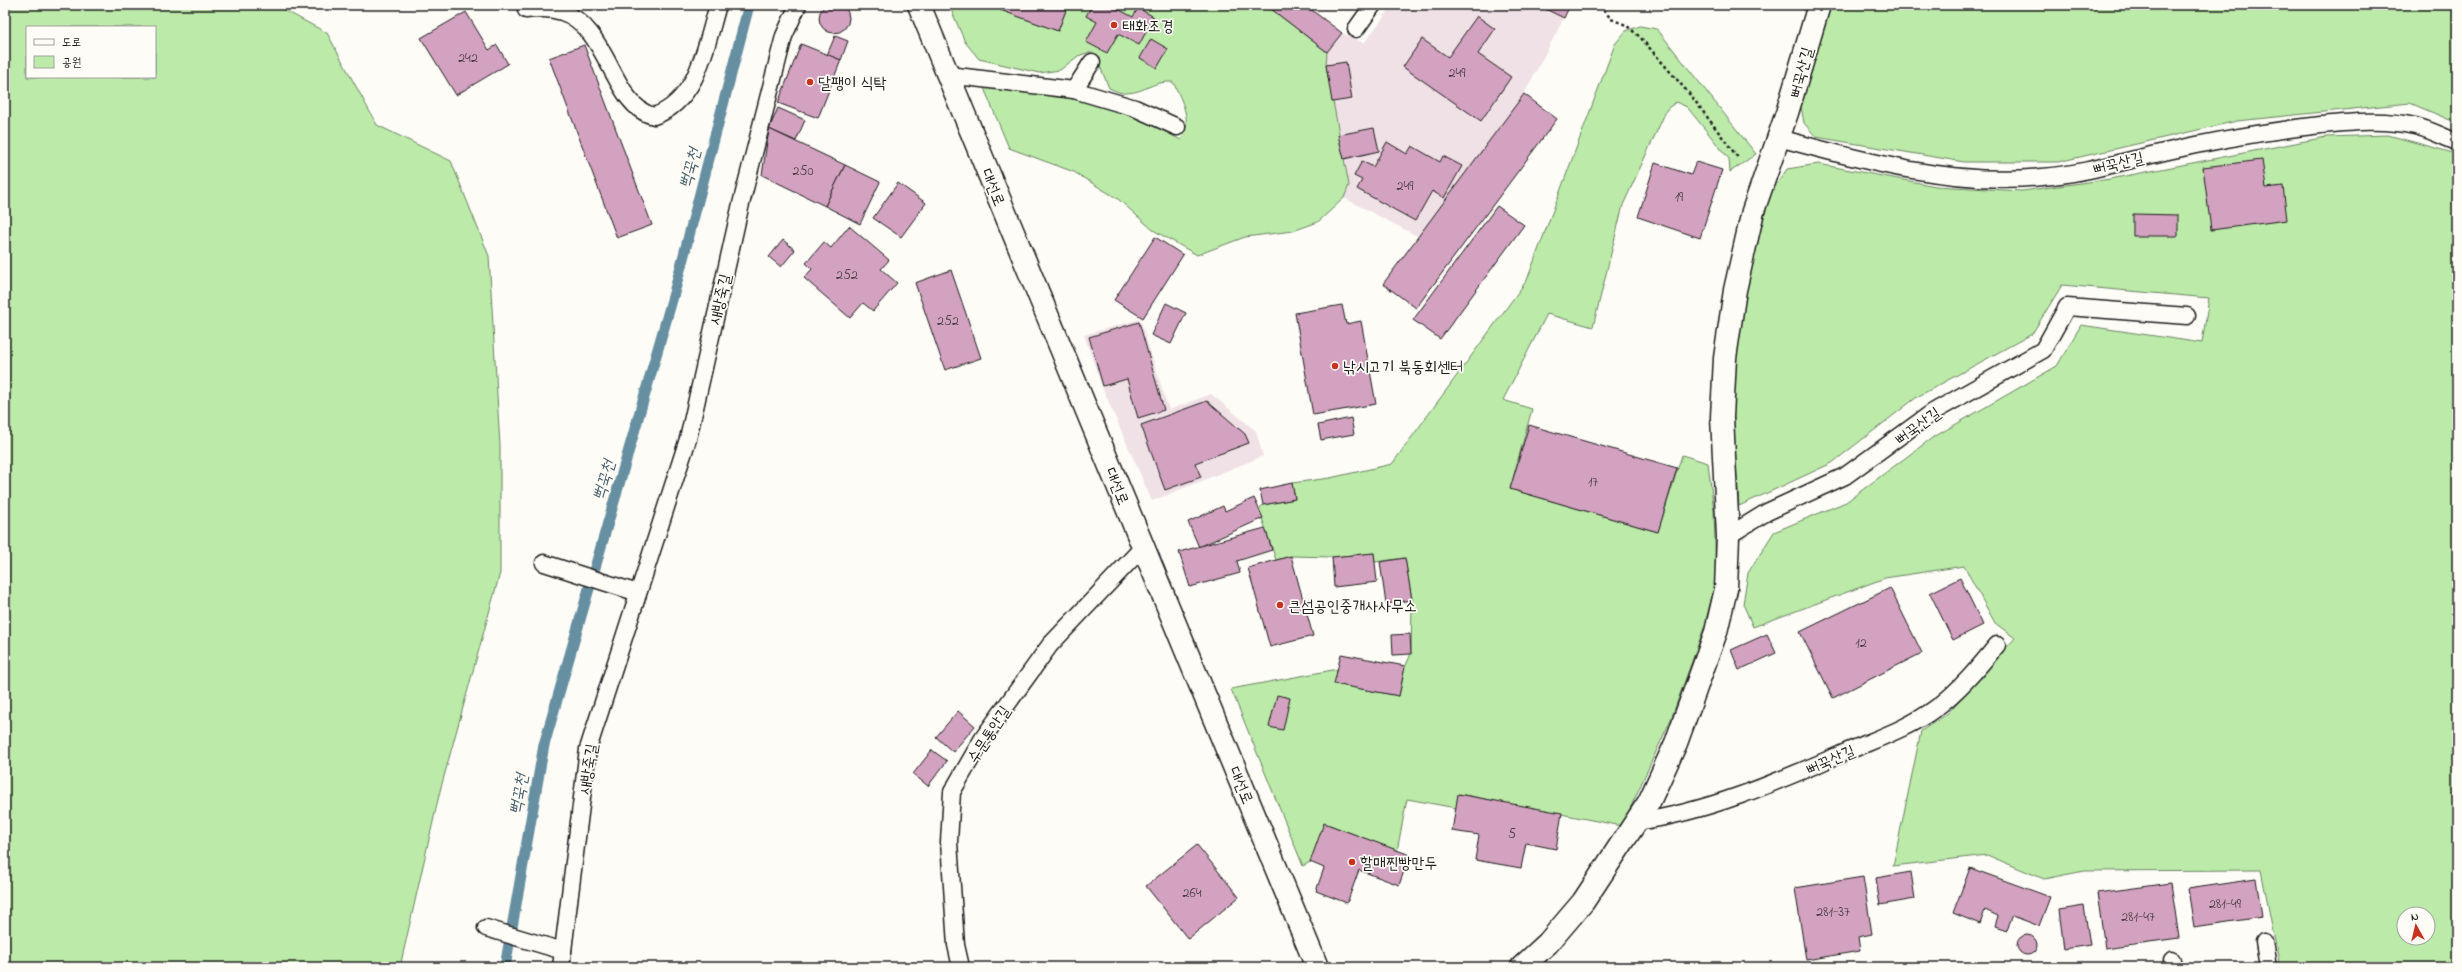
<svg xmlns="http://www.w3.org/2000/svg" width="2462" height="972" font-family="'Indie Flower','Poor Story',sans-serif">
<rect width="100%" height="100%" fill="#fdfcf7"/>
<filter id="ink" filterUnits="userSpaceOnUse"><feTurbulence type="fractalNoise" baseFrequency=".025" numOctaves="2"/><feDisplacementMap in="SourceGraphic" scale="8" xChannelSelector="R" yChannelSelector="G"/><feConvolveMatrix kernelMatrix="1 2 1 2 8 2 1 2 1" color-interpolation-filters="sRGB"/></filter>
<g filter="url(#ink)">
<!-- built -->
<g fill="#f0e1e6">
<path d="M1393,5H1537L1564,18L1524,94L1419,237L1344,198L1349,185L1326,65L1327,52L1342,33L1364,43Z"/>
<path d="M1140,319L1169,410L1211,394L1256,431L1263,456L1152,501L1102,387L1084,335Z"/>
</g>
<!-- green -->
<g fill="#bbeaa9" stroke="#6c8362" fill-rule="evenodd">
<path d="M5,5H275L327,33L377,125L451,161L489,256L500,446V573L440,791L400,967H5ZM27,27H155V77H27Z"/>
<path d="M949,5H989L1058,31L1068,5H1266L1327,52L1326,65L1349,185L1344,198L1318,222L1293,231L1245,237L1197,255L1153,230L1118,199L1074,172L1009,148L984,88L1071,95L1132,115L1181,140C1193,121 1182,101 1173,82C1151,81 1146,92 1127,93C1121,94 1114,90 1109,88L1097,59L1090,52L1078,56L1060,70L1039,73L979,59L965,42Z"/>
<path d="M1828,5H2457V123L2410,103L2237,121L2058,162H1964L1816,137L1804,123L1800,101Z"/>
<path d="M1640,26L1657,29L1756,154L1730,172L1729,159L1687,107L1676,102L1667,109L1623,205L1593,327L1547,314L1503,400L1532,409L1510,489L1658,532L1682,455L1708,463L1714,511L1716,579L1704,628L1671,719L1622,826L1459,794L1456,808L1407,799L1397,851L1325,823L1310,862L1303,866L1231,689L1338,669L1335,684L1399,696L1405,667L1411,654L1412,600L1405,558L1375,562L1374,553L1332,557L1291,556L1276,560L1259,509L1263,505L1295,499L1292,483L1330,478L1392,464L1527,280L1615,44L1626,31Z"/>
<path d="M2388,135L2457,154V967H2280L2261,870L2084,871L2044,879L1987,855L1893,866L1921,731L1947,714L2015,638L1995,623L1964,566L1885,578L1753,627L1743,604L1748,573L1774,532L1846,502L1932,438L2057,366L2081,325L2202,343L2209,298L2062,285L2032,334L1917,397L1832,463L1739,506C1736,456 1730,405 1736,354C1742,300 1756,248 1770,194L1787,169L1818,164L1936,186L2022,191L2110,179L2326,137ZM2404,914H2428V938H2404Z"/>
</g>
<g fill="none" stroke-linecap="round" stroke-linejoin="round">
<!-- stream -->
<path stroke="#668fa1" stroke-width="11" d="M505,967L544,745L674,293L749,5"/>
</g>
<!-- building -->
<g fill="#d3a2c0" stroke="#1c1c1c">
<circle cx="834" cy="18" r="15"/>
<path d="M992,5H1068L1058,31L992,7Z"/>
<path d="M1092,5H1110L1133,17L1138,8L1154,17L1139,45L1118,34L1107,53L1086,42L1097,22L1086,16Z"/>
<path d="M1266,5H1305L1342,33L1327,52Z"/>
<path d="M1537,5H1570L1564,18Z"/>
<path d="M466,12L489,50L497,45L508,64L456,95L421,38Z"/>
<path d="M1477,16L1495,29L1478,54L1511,77L1481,121L1403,67L1422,39L1448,57Z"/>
<path d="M835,36L848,41L841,60L827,55Z"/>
<path d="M1151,39L1168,49L1157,68L1140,58Z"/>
<path d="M801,44L841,60L818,118L778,103Z"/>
<path d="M584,45L652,225L617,238L549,58Z"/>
<path d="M1346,62L1352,99L1332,102L1326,65Z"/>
<path d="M1524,94L1557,119L1416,308L1383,284Z"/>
<path d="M778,108L805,120L796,141L769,129Z"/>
<path d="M1374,128L1379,151L1344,159L1338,135Z"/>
<path d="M769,129L845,165L825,206L762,175Z"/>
<path d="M1387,142L1407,154L1412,146L1440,162L1443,156L1462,166L1444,198L1432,191L1415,221L1357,189L1362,180L1354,176L1362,161L1373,167Z"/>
<path d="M2262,160L2266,188L2283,186L2287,220L2211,230L2203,167Z"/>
<path d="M1696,162L1722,170L1700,238L1638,217L1655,163L1691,175Z"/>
<path d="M845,165L880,182L860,224L825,206Z"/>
<path d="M898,183L926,203L901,237L873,218Z"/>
<path d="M1497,206L1524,225L1440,339L1413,320Z"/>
<path d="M2133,214L2178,215V236H2133Z"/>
<path d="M849,226L889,260L881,269L897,283L873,311L863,303L850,318L804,278L812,269L806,263L824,242L831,248Z"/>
<path d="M1155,237L1183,255L1143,318L1114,300Z"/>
<path d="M783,240L795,250L781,267L769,257Z"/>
<path d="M951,270L981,358L945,370L915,283Z"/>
<path d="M1166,303L1186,313L1171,344L1151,335Z"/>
<path d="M1342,305L1346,324L1361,321L1376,404L1313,415L1295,313Z"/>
<path d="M1139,322L1164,410L1138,418L1127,379L1103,386L1089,337Z"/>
<path d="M1207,401L1245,434L1249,443L1195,463L1201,477L1165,490L1141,425Z"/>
<path d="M1351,418L1354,434L1321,440L1318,425Z"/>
<path d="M1529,425L1677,468L1658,532L1510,489Z"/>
<path d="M1292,483L1295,499L1263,505L1260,490Z"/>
<path d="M1254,498L1263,518L1199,547L1188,522L1223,506L1225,511Z"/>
<path d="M1265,528L1272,550L1237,561L1240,573L1190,587L1179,552Z"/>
<path d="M1374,553L1377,582L1334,587L1332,557Z"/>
<path d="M1291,556L1313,636L1270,647L1248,568Z"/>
<path d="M1405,558L1412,600L1386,604L1380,562Z"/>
<path d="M1960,578L1983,625L1953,640L1930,593Z"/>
<path d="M1890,588L1922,653L1833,698L1800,632Z"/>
<path d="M1410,634L1411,654L1393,655L1392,635Z"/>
<path d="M1767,634L1776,653L1739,670L1731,650Z"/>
<path d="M1341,654L1405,666L1399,696L1334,684Z"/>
<path d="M1277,695L1290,698L1283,730L1269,727Z"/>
<path d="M958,711L975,726L953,752L936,737Z"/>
<path d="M932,750L947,761L928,786L913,774Z"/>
<path d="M1458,794L1562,813L1556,849L1526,843L1521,868L1475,860L1479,835L1452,831Z"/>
<path d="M1324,823L1410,855L1399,885L1359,870L1347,903L1316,891L1324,868L1310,862Z"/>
<path d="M1197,845L1239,897L1188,939L1146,886Z"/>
<path d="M1970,868L2050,897L2039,926L2013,916L2007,930L1995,926L1998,916L1985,910L1980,924L1953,913Z"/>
<path d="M1911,872L1915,899L1880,905L1876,878Z"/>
<path d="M1863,877L1872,934L1858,937L1860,951L1806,960L1795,888Z"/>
<path d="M2256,879L2262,917L2194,927L2188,889Z"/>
<path d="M2171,883L2179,938L2105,948L2097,893Z"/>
<path d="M2084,906L2090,945L2064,949L2059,910Z"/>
<circle cx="2027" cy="945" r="10"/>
</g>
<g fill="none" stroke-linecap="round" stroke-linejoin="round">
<!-- service casing -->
<g stroke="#1c1c1c" stroke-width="19">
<g id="service">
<path d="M526,10C538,9 550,8 562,12C608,26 613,108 654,116C698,101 706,45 718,5"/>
<path d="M1356,29L1373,5"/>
<path d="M948,75L1074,90L1135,108L1177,127"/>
<path d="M1074,90L1092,62"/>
<path d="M1779,138C1863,161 1953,186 2042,177C2083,174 2124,161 2164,152C2216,140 2269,131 2321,125C2353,122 2384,119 2415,126C2429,129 2443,137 2457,142"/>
<path d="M1728,536L1767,512L1845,476L1933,412L2043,350L2067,307L2187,316"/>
<path d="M544,563L638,593"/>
<path d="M1636,822C1709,812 1779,781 1846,752C1876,739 1909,728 1936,708C1959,691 1979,667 1997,645"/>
<path d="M486,928L563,951"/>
<path d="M2264,942L2268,967"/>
<path d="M2172,960L2173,967"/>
<path d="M561,967L588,749L688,439L740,208L784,36L798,5"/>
<path d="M961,967L956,945L949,842L952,792L983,738L1050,645L1143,547"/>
</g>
</g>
<!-- minor casing -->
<g stroke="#1c1c1c" stroke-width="25">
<path id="minor" d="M1522,967L1548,943L1583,902L1649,802L1676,743L1716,632L1726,589L1728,536L1722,417L1725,358L1735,290L1753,211L1787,113L1819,5"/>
</g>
<!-- tertiary casing -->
<g stroke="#1c1c1c" stroke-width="25">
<path id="tertiary" d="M919,5L1317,967"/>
</g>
<!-- path -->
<path stroke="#1c1c1c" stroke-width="2.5" stroke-dasharray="3 3" stroke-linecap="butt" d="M1600,5L1611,19L1626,25L1640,37L1692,97L1739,159"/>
<!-- service -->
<use href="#service" stroke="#fdfcf7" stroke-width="16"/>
<!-- minor -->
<use href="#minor" stroke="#fdfcf7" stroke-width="22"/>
<!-- tertiary -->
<use href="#tertiary" stroke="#fdfcf7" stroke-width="22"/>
</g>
</g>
<!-- markers -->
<g fill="#c8321e" stroke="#fdfcf7" stroke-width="1.5">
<circle cx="1114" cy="25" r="4"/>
<circle cx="810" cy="82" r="4"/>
<circle cx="1335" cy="366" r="4"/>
<circle cx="1280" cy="605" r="4"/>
<circle cx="1352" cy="862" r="4"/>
</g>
<g text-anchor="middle" stroke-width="3.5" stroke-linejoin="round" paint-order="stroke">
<!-- number labels -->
<g font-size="14" fill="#4a3e45">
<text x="468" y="62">242</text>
<text x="1457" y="77">249</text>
<text x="803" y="175">250</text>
<text x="1405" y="190">249</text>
<text x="1679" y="201">19</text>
<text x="847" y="279">252</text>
<text x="948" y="325">252</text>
<text x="1593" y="486">17</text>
<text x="1861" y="647">12</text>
<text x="1512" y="838">5</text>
<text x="1192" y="897">264</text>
<text x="2225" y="908">281-49</text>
<text x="1833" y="916">281-37</text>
<text x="2138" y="921">281-47</text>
</g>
<!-- poi labels -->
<g font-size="16" fill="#1c1c1c" stroke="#fdfcf7" text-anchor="start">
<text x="1122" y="31">태화조경</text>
<text x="818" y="88">달팽이 식탁</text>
<text x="1343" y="372">낚시고기 북동회센터</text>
<text x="1288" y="611">큰섬공인중개사사무소</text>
<text x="1360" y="868">할매찐빵만두</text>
</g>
<!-- street labels -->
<g font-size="16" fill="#1c1c1c" stroke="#fdfcf7">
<text transform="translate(1800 72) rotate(-74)" y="6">뻐꾹산길</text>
<text transform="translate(2118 162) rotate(-13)" y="6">뻐꾹산길</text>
<text transform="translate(994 187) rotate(68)" y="6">대선로</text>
<text transform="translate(719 299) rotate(-77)" y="6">새방죽길</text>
<text transform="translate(1917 425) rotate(-35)" y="6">뻐꾹산길</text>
<text transform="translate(1118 486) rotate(68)" y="6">대선로</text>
<text transform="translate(988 734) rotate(-57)" y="6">수문통안길</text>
<text transform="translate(1830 759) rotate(-23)" y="6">뻐꾹산길</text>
<text transform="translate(587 769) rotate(-81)" y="6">새방죽길</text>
<text transform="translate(1242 785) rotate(67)" y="6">대선로</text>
</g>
<!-- water labels -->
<g font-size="17" font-style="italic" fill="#475f6a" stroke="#fdfcf7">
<text transform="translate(689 168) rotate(-75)" y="6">뻑꾹천</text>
<text transform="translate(603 480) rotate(-74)" y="6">뻑꾹천</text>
<text transform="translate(518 794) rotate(-80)" y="6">뻑꾹천</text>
</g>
</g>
<!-- margin -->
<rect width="2462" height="972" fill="none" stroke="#fdfcf7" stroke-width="20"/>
<rect x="10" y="10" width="2442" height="952" fill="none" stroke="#1c1c1c" stroke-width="1.5" filter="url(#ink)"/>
<!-- legend -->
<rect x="26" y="26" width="130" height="52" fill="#fdfcf7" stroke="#a3a29f"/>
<rect x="34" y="39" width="20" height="6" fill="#fdfcf7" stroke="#a3a29f"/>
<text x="62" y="46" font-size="12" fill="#1c1c1c">도로</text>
<rect x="34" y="56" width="20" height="12" fill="#bbeaa9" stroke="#a3a29f"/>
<text x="62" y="66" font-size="12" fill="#1c1c1c">공원</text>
<!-- north arrow -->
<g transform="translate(2416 926) rotate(352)"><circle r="19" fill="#fdfcf7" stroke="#a3a29f"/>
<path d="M0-3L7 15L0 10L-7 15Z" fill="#c8321e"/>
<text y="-6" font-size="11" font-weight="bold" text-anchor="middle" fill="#1c1c1c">N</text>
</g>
</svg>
